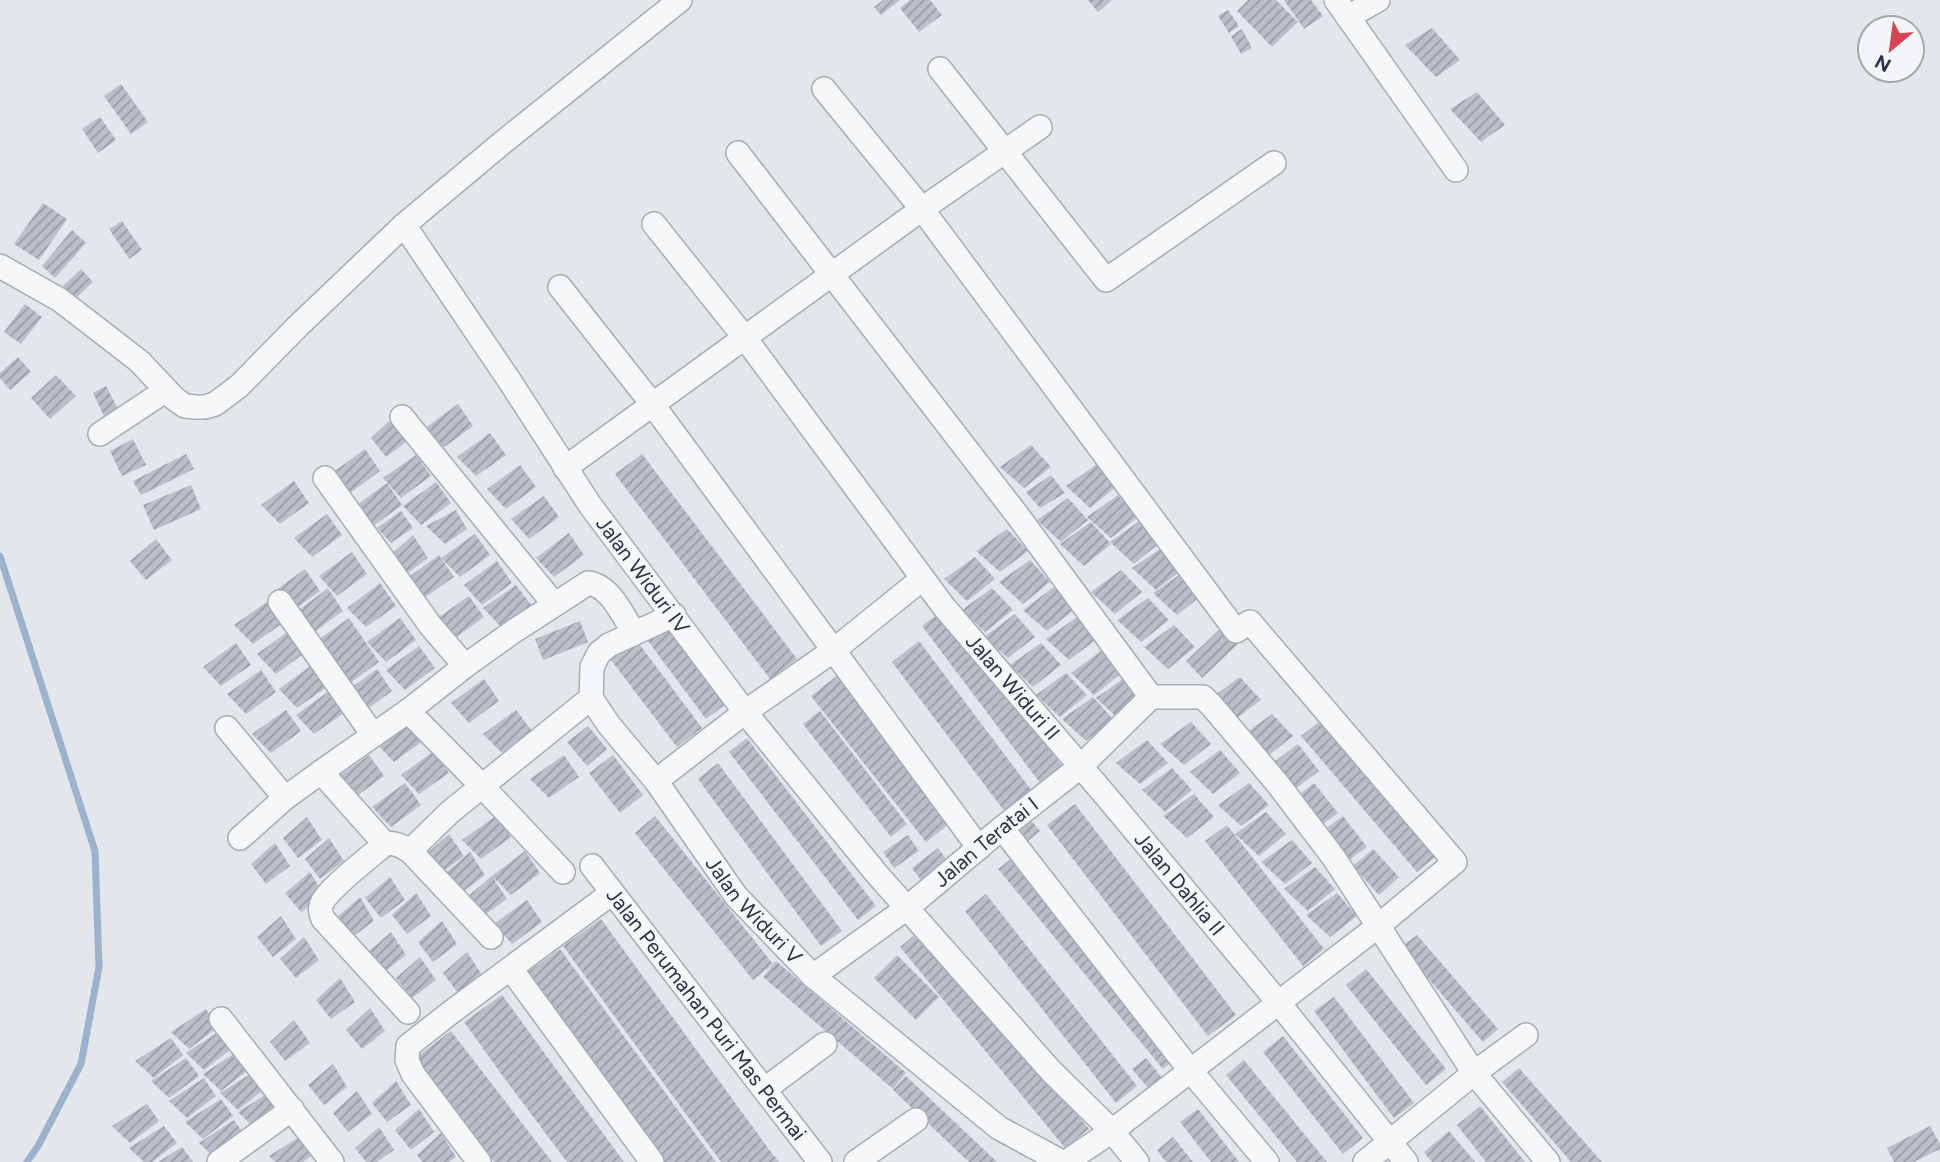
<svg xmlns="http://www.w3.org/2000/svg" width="1940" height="1162" font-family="Figtree,sans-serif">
<defs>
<pattern id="building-hatch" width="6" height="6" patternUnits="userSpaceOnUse" patternTransform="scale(1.75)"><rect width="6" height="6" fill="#babfca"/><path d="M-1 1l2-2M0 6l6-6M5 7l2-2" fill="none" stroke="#979ca6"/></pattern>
</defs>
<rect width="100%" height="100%" fill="#e3e6eb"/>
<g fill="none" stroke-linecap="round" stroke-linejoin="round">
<!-- stream -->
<path stroke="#9db2cd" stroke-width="7" d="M0,556L95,851L99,967L81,1064L38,1146L27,1162"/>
</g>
<!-- building -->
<g fill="url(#building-hatch)">
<path d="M883,0H900L881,15L874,7Z"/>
<path d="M910,0H930L942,15L919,32L900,8Z"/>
<path d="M1088,0H1112L1098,12Z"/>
<path d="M1248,0H1276L1298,22L1272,47L1237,11Z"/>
<path d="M1284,0H1311L1323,16L1304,29Z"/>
<path d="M1228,10L1239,26L1229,33L1218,16Z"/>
<path d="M1432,28L1460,60L1436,77L1405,45Z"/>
<path d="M1242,29L1252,48L1241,54L1231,36Z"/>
<path d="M121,84L148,122L131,134L104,96Z"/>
<path d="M1477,92L1505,125L1481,142L1450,109Z"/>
<path d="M100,117L116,140L98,153L82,129Z"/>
<path d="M43,203L67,219L39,260L14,244Z"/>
<path d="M122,221L142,250L129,259L109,229Z"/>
<path d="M72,230L86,243L55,278L42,266Z"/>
<path d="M81,269L93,282L75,299L63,286Z"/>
<path d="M25,304L42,317L21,344L4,332Z"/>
<path d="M18,357L31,372L10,390L0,378V373Z"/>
<path d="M56,375L76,396L50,419L31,398Z"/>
<path d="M106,386L118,409L104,416L93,393Z"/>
<path d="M458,404L473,426L443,448L425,428Z"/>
<path d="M395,416L410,439L386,457L371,438Z"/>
<path d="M490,433L506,455L476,476L457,457Z"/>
<path d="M133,439L146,465L122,476L110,451Z"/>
<path d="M1031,445L1051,467L1024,488L1000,467Z"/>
<path d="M365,449L380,471L350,493L332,473Z"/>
<path d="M186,454L194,469L141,495L133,481Z"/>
<path d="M642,454L797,659L770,679L615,474Z"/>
<path d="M416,455L431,476L401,498L383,478Z"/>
<path d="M1097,464L1117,486L1090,508L1066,486Z"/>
<path d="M520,465L536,487L506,509L487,489Z"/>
<path d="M1051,475L1065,493L1040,508L1026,492Z"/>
<path d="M294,481L309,503L280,524L261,505Z"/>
<path d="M436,482L451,503L421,525L403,506Z"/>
<path d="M387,483L402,505L372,527L354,507Z"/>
<path d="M191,485L201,509L154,530L143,505Z"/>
<path d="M1118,495L1138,517L1111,538L1087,517Z"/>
<path d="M544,496L559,517L529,539L511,519Z"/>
<path d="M1068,498L1088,520L1061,542L1037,520Z"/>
<path d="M456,510L467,529L445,544L426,526Z"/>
<path d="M401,511L413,528L391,543L377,528Z"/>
<path d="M327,514L342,535L312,557L294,538Z"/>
<path d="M1141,520L1161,542L1134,564L1110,542Z"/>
<path d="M1091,522L1111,544L1084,566L1060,544Z"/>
<path d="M1007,529L1028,551L1000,572L976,551Z"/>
<path d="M569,533L584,555L554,577L536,558Z"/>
<path d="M475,534L490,555L460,577L441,558Z"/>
<path d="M413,535L428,558L404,576L388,557Z"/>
<path d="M156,539L172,560L146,580L130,561Z"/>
<path d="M1163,547L1183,569L1156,590L1132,568Z"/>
<path d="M352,552L367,574L337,596L319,576Z"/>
<path d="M439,555L454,577L424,598L406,579Z"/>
<path d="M975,557L995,579L967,601L944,579Z"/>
<path d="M1030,560L1050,582L1023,604L999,582Z"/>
<path d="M497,561L512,583L482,605L464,585Z"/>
<path d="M305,569L320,591L291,612L272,593Z"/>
<path d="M1121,570L1142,592L1115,614L1091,592Z"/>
<path d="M1185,571L1205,593L1177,615L1153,593Z"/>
<path d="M380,583L396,606L366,627L347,608Z"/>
<path d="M516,585L532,606L502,628L483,608Z"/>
<path d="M1054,587L1074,610L1047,631L1023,610Z"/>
<path d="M328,588L343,611L314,632L295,613Z"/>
<path d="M992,588L1013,610L985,632L962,610Z"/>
<path d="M469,596L484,617L454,639L436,619Z"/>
<path d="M1148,598L1169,620L1141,642L1117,620Z"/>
<path d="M268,601L283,623L253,644L234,625Z"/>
<path d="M945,609L1062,766L1040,783L922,626Z"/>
<path d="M1015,614L1035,637L1008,658L984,637Z"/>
<path d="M1077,617L1097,639L1069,660L1046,639Z"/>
<path d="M349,618L379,662L349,684L315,642Z"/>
<path d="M400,618L416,640L386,662L367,642Z"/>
<path d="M580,621L588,642L543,660L535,639Z"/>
<path d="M672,623L730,701L706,719L648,641Z"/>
<path d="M1174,625L1195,647L1168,669L1144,647Z"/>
<path d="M1222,627L1238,644L1202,678L1186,661Z"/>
<path d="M290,630L306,652L276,674L257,654Z"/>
<path d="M634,637L702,728L677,747L608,656Z"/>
<path d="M919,641L1032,791L1005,812L892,662Z"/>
<path d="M236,643L251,665L221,686L203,667Z"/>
<path d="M1041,643L1061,665L1033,687L1010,665Z"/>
<path d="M419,646L435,668L405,690L386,670Z"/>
<path d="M1101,651L1122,673L1094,695L1071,673Z"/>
<path d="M312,665L327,687L297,708L279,689Z"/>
<path d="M377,669L392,691L362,713L344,693Z"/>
<path d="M261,670L276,692L246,714L227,694Z"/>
<path d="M1066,673L1087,695L1060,717L1036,695Z"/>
<path d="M838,675L953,821L926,842L811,696Z"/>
<path d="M1127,676L1148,698L1120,720L1096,698Z"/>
<path d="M1240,677L1261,700L1233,721L1210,699Z"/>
<path d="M484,679L499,701L469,723L451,703Z"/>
<path d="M329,691L344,713L314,734L296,715Z"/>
<path d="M1093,697L1113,719L1086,741L1062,719Z"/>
<path d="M286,710L301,731L271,753L252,734Z"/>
<path d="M516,710L532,731L502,753L483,734Z"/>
<path d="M820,711L907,824L891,837L803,724Z"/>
<path d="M1272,714L1293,736L1265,758L1242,736Z"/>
<path d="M409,719L424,740L394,762L375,742Z"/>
<path d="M1320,721L1435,857L1417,872L1301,736Z"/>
<path d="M1191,722L1211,744L1184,765L1160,744Z"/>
<path d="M588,726L607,749L587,766L567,742Z"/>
<path d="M747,738L876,906L858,920L729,752Z"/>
<path d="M1147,740L1168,763L1140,784L1116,763Z"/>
<path d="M1298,744L1319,771L1291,792L1270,765Z"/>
<path d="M1220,750L1240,773L1213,794L1190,772Z"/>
<path d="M434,751L449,773L419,794L401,775Z"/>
<path d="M369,755L384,776L354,798L336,778Z"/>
<path d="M564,755L579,777L549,798L530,779Z"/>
<path d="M613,755L643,795L620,813L589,773Z"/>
<path d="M718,763L842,931L821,946L698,779Z"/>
<path d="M1172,768L1192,790L1165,812L1142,790Z"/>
<path d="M405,783L421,805L391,827L372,807Z"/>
<path d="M1249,783L1269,805L1241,826L1218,805Z"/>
<path d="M1314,783L1338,813L1318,828L1295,798Z"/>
<path d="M1194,794L1214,817L1187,838L1163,816Z"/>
<path d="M1075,804L1236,1015L1208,1036L1047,825Z"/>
<path d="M1266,812L1286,834L1259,856L1235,834Z"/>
<path d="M496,816L511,837L481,859L462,840Z"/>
<path d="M655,816L773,964L753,980L635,833Z"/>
<path d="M1343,816L1367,847L1345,863L1321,832Z"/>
<path d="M307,817L322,840L298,858L283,838Z"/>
<path d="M1030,819L1040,831L1020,848L1010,836Z"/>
<path d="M1227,825L1324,949L1303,966L1205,841Z"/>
<path d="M449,834L464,856L440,874L425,855Z"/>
<path d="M908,835L919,851L894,868L883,852Z"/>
<path d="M329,838L344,861L320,879L305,859Z"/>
<path d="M1292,840L1312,863L1285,884L1261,862Z"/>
<path d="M275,843L290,866L266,884L251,864Z"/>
<path d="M938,848L949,863L923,883L912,868Z"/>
<path d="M1373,849L1399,877L1379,895L1353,866Z"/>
<path d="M525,851L540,873L511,895L492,876L507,899L483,916L467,897L492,876Z"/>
<path d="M470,852L485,875L461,893L446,873Z"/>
<path d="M1012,858L1177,1058L1163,1069L998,869Z"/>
<path d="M1315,867L1335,889L1308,911L1284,889Z"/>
<path d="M310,872L324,895L301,912L285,893Z"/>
<path d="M390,877L405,900L381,918L365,898Z"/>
<path d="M416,893L431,916L407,934L392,915Z"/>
<path d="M1337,893L1357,916L1330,937L1306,915Z"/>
<path d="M986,894L1137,1086L1116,1103L965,911Z"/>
<path d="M360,897L374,921L351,938L335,919Z"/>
<path d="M527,900L542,922L512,944L494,924Z"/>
<path d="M281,916L296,939L273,957L257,937Z"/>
<path d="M601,919L768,1148L779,1162H721L716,1155L563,946Z"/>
<path d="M442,921L457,944L433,962L418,942Z"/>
<path d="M923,928L1089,1129L1065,1148L900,947Z"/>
<path d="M391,932L406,955L383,973L367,953Z"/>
<path d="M1417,935L1498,1029L1483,1042L1401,947Z"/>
<path d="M304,937L319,960L296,978L280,959Z"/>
<path d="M560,949L716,1162H658L522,976Z"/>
<path d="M467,952L482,975L458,993L443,973Z"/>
<path d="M897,955L939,997L916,1020L874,978Z"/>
<path d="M420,957L436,980L412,998L396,978Z"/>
<path d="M776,961L906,1073L893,1089L763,977Z"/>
<path d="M1366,969L1446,1069L1426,1085L1346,985Z"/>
<path d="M340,978L355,1002L331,1019L316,1000Z"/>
<path d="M502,995L540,1047L624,1162H567L502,1075L464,1022Z"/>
<path d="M1334,997L1414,1103L1394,1118L1314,1011Z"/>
<path d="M370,1008L385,1031L362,1049L346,1030Z"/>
<path d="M206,1009L218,1027L189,1049L171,1032Z"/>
<path d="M294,1020L310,1043L285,1061L270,1042Z"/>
<path d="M221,1030L234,1047L204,1070L186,1053Z"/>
<path d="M451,1031L552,1162H494L414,1059Z"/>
<path d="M1283,1036L1363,1138L1343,1154L1263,1052Z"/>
<path d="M171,1038L183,1055L154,1078L135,1061Z"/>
<path d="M238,1051L251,1068L221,1091L203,1074Z"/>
<path d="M186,1058L199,1076L169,1098L151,1081Z"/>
<path d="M1146,1058L1167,1084L1154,1095L1132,1069Z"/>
<path d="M1244,1060L1327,1162H1297L1226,1075Z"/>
<path d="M333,1064L347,1087L324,1105L308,1085Z"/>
<path d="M1519,1068L1602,1162H1571L1502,1082Z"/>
<path d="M255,1071L267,1087L238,1110L220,1093Z"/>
<path d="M906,1076L997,1162H969L893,1090Z"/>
<path d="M204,1078L216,1096L187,1118L169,1101Z"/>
<path d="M396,1081L411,1105L387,1122L372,1103Z"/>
<path d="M273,1090L285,1107L256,1130L238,1112Z"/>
<path d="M357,1091L372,1114L348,1132L333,1113Z"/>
<path d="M221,1099L233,1116L203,1139L185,1122Z"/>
<path d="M147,1104L159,1121L130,1143L112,1126Z"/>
<path d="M1480,1106L1525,1162H1486L1457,1125Z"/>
<path d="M419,1109L434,1132L411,1150L395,1130Z"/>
<path d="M1198,1109L1239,1162H1211L1180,1122Z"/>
<path d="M234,1120L246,1137L217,1160L199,1143Z"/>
<path d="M164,1126L177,1143L152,1162H144L129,1148Z"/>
<path d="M1930,1126L1940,1144V1149L1914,1162H1894L1887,1148Z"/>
<path d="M379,1127L394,1150L377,1162H366L355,1148Z"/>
<path d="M1449,1131L1475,1162H1432L1424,1152Z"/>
<path d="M441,1133L456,1157L449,1162H422L417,1155Z"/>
<path d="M304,1134L317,1152L303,1162H275L269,1156Z"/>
<path d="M1173,1137L1193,1162H1166L1157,1150Z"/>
<path d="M182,1147L193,1162H158Z"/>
</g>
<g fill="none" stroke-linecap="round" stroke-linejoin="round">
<!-- street casing -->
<g stroke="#a8acb6" stroke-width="26">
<g id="street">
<path d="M1336,0L1348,17L1378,0"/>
<path d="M1348,17L1456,170"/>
<path d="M940,69L1106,280L1274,163"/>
<path d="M824,89L922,209L1040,127"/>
<path d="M738,153L1018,516L1151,697"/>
<path id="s1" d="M654,224L745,338L944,607L1106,796L1278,1002L1406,1162"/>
<path id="s2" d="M404,225L509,380L590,505L745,712L876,873L1051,1071L1112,1131L1137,1162"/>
<path d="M0,266L60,300L139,361L175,399L185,406L195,407H205L215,404L239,386L298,326L404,225L502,143L680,0"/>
<path d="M560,287L653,405L979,848"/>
<path d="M402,417L554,604"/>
<path d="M100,434L165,391"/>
<path d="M565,468L922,209L1236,631L1250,622L1455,862L1377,927L1112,1131L1066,1162"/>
<path d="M325,478L430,625L465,666L514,631L588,583C610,585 623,616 634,633"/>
<path d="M280,602L373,735"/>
<path id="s3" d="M674,615L609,645L599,653L592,667L591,698L609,725L656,781L736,896L813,976L999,1128L1062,1162"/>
<path d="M1151,697H1203L1212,706L1277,783L1334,858L1474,1073L1548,1162"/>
<path d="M408,711L482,786L563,872"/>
<path d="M227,728L285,798"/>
<path d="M321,772L408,711L465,666"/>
<path d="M656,781L745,712L834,650L922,579"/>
<path d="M1002,828L1190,1070L1267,1162"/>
<path d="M240,838L285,798L321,772L385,844"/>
<path d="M410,851L450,812L591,698"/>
<path id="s4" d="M592,866L820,1162"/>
<path d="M511,969L652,1162"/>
<path id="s5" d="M813,976L907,908L1002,828L1080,767L1151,697"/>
<path d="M408,1012L323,919C321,914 319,909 322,903C328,889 372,855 385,844C395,842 401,846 410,851L491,937"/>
<path d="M221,1019L332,1162"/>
<path d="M765,1089L825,1044"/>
<path d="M219,1162L292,1109"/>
<path d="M479,1162L413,1074L407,1060L408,1046L450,1013L612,893"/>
<path d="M856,1162L916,1120"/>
<path d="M1365,1162L1474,1073L1526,1035"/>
</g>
</g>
<!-- street -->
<use href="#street" stroke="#f6f7f9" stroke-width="23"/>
</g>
<g text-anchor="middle" stroke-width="7" stroke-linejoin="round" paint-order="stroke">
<!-- street labels -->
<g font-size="21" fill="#2a3245" stroke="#f3f5f9">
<text dy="7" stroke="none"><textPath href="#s2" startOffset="424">Jalan Widuri IV</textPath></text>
<text dy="7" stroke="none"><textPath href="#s1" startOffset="586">Jalan Widuri II</textPath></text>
<text dy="7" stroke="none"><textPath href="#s5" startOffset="219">Jalan Teratai I</textPath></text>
<text dy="7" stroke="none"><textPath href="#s1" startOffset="844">Jalan Dahlia II</textPath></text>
<text dy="7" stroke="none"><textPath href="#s3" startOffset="399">Jalan Widuri V</textPath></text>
<text dy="7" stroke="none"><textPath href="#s4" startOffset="187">Jalan Perumahan Puri Mas Permai</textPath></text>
</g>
</g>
<!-- north arrow -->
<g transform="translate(1891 49) rotate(209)"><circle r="33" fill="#f3f5f9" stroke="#a3a7b1" stroke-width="2"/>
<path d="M0-5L12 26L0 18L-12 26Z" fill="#d44453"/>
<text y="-10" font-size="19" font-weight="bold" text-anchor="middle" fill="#2a3245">N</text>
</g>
</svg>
